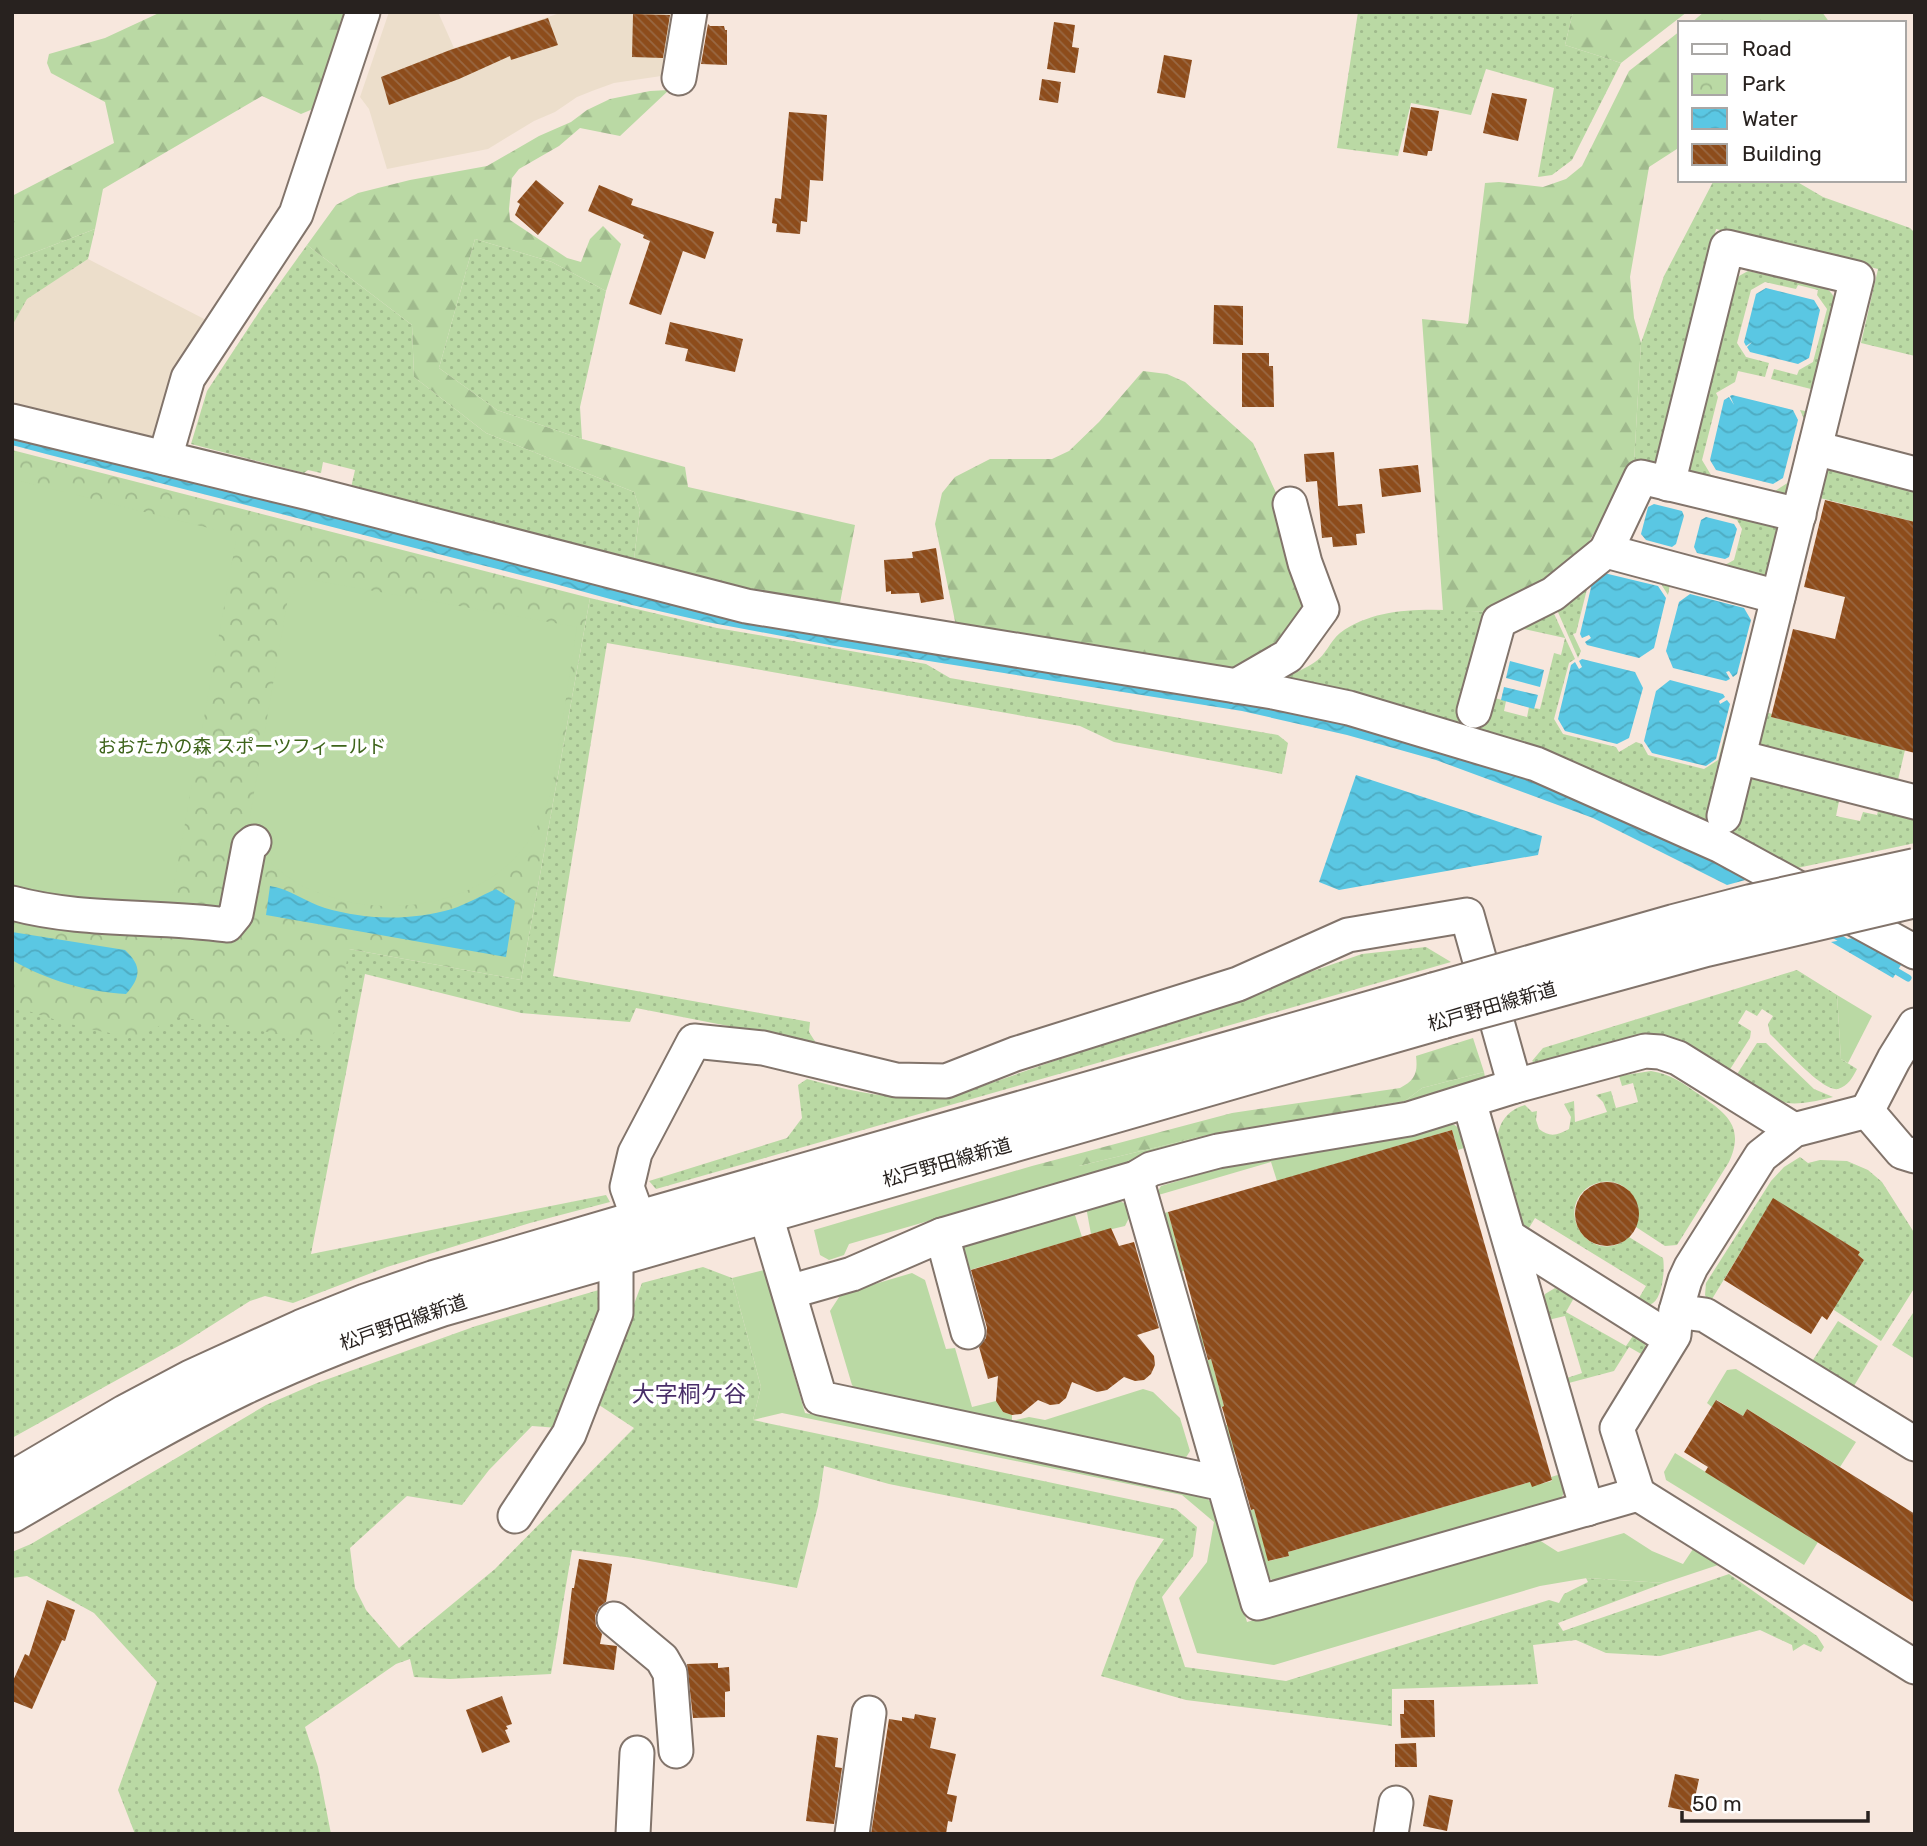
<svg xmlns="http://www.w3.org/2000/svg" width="1927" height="1846" font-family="Rubik,'Noto Sans JP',sans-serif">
<defs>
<pattern id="grass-dots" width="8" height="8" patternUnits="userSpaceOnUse" patternTransform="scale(1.75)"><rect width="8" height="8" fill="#bad9a4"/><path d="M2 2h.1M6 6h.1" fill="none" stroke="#a0ba8d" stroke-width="1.8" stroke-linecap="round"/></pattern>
<pattern id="forest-firs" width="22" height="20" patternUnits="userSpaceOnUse" patternTransform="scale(1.75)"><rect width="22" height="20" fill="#bad9a4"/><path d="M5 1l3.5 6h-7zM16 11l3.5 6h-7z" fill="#a0ba8d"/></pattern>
<pattern id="park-crowns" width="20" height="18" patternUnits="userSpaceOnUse" patternTransform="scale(1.75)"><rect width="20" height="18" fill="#bad9a4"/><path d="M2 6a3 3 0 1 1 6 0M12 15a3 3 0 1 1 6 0" fill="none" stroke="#a0ba8d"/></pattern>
<pattern id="water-waves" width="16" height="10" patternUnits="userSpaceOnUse" patternTransform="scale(1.75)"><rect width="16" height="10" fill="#5ac7e3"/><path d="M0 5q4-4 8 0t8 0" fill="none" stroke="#4eabc2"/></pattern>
<pattern id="building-back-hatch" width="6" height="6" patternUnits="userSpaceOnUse" patternTransform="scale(1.75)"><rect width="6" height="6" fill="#8d4c1b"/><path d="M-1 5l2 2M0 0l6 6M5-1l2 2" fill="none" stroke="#996843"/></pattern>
</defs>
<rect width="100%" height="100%" fill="#f7e7dd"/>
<!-- industrial -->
<g fill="#ecdecb">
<path d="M389,12H438L454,48L563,12H683L668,75L614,83L592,91L577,97L555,112L534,121L488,149L387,169L369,109L360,97Z"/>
<path d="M88,259L210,322L158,436L148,442L12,405V326L26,299Z"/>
</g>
<!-- grass -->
<g fill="url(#grass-dots)">
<path d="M1358,12H1573L1565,45L1621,63L1572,160L1552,175L1538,177L1554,88L1486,69L1471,115L1411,103L1398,156L1337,148Z"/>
<path d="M1714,180H1794L1823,197L1910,228L1915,233V356L1861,343L1878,269L1716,229L1657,468L1634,463L1641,343L1664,276Z"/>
<path d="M95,229L88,259L27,299L12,326V261Z"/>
<path d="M475,239L552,262L606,291L580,407L582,439L497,410L439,368Z"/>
<path d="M307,245L412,325L414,377L486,433L634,492L640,510L633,567L350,492L355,470L323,462L321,473L308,470L304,473L191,444L207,391L261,309Z"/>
<path d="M1748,271L1825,288C1834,293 1836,300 1836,310L1815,390L1771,379L1774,369L1797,375L1799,370L1813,362L1827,309L1817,295L1818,290L1798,285L1796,289L1765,282L1751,290L1737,343L1746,357L1769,363L1765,377L1738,371L1735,382L1716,393L1718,397L1702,460L1711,475L1752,486V490L1771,494L1772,490L1775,491L1789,482L1804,419L1800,410L1810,412L1791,488L1785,496L1778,499L1687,476L1735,283L1739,276Z"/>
<path d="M12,450L349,949L521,980L590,598L717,628L926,664L950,678L1278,735L1288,743L1282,774L1114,742L1080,726L607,643L553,976L810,1022L809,1032L816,1043L636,1008L630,1022L521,1013L365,974L311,1254L606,1195L610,1202L530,1223L387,1267L293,1303L265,1296L250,1301L182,1344L12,1438Z"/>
<path d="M1830,468L1915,488V522L1820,498L1826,472Z"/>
<path d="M1715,505L1781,526L1767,580L1688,557L1725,565L1734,560L1742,529L1737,520L1714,513Z"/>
<path d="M1602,562L1670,584L1668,595L1661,584L1604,569L1590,577L1576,633L1573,634L1581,651L1578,658L1554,603Z"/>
<path d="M1550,605L1575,659L1569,663L1554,719L1563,734L1616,747L1619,752L1636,742L1642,744L1648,755L1704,769L1718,760L1733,704L1751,774L1840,796L1836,816L1860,821L1863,812L1877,815L1879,807L1915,811V843L1788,870L1283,680C1294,672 1305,669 1315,662C1326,655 1330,641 1340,633C1383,601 1446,611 1496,612L1487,696L1506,701L1504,711L1527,717L1529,707L1540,709L1554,653L1561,655L1565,638L1515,627L1499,692L1488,690L1501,635Z"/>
<path d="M1766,712L1772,714L1771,717L1905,750L1897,784L1758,745Z"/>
<path d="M1426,947L1451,962L656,1189L649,1181L787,1138L802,1118L798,1085L807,1079C866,1095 909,1105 971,1090L1362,954Z"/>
<path d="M1797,970L1837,995L1841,1059L1857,1069C1853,1077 1848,1086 1838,1089C1822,1092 1783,1046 1770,1034L1768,1024L1773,1016L1762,1009L1757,1016L1746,1010L1738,1023L1751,1031L1750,1038L1727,1074L1684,1048L1539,1066L1532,1061L1543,1048Z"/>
<path d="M1757,1043H1766L1814,1089L1833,1097C1782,1110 1779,1103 1734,1079Z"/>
<path d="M1651,1071C1671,1074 1684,1084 1700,1095C1727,1114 1745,1127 1729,1162L1677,1245L1665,1246L1636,1227C1642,1209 1635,1189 1616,1183C1607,1180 1598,1182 1590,1186C1551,1211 1593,1269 1629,1237L1663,1258C1665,1268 1663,1296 1653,1303C1647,1307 1641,1304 1636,1303L1646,1286L1535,1218L1526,1233L1521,1229L1497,1146C1497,1125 1505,1111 1525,1105L1532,1112L1537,1111L1536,1120L1539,1129C1550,1138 1558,1135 1569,1129L1571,1117L1564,1104L1574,1101L1575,1122L1607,1112L1603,1102L1596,1095L1611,1091L1616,1108L1638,1102L1633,1083L1622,1086L1619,1076Z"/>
<path d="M1800,1157L1808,1163L1820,1160L1847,1161L1868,1170L1882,1182L1915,1234V1287L1881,1341L1834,1310L1835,1307L1831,1304L1853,1278L1864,1260L1858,1255L1860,1252L1773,1199L1709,1304L1705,1295L1706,1283L1771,1181L1784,1167Z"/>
<path d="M703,1267L732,1278L761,1387L753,1420L1176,1509L1197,1527L1193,1556L1162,1597L1185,1667L1286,1681L1549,1600L1559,1603L1564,1594L1588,1582L1586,1578L1664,1583L1558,1623L1563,1631L1729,1574L1817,1636L1824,1647L1821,1652L1804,1644L1793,1651L1792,1645L1760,1630L1660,1656L1606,1653L1576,1640L1533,1645L1538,1684L1392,1689V1726L1186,1700L1101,1676L1136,1581L1164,1539L889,1484L824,1466L818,1506L797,1588L633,1558L572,1550L551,1674L450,1679L414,1677L410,1659L396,1664L305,1727L318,1767L331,1834H135L118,1790L157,1682L94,1613L27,1576L12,1578V1552L31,1544L266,1405L317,1383L476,1326L609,1287L558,1428L532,1426L489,1470L462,1505L407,1496L350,1548L355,1588L366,1610L399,1648L495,1569L634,1428L596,1403L642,1283Z"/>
<path d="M1555,1288L1575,1296L1566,1312L1626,1346L1635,1333L1644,1339L1646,1350L1643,1355L1629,1347L1614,1371L1565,1384L1564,1379L1582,1373L1565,1316L1548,1320L1543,1302L1545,1294Z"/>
<path d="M1915,1310V1359L1892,1345Z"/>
<path d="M1838,1321L1878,1346L1851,1391L1811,1363Z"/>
</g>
<!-- forest -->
<g fill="url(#forest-firs)">
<path d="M161,12H351L320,106L301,114L262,96L103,189L95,229L12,261V196L114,143L105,102L51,73L47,63L49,54L105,38Z"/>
<path d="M1573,12H1687L1621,63L1565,45Z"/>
<path d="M1704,12H1822L1830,23H1691Z"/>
<path d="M1680,31V147L1649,167L1630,277L1634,318L1641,343L1634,463L1582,554L1496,612L1443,611L1422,319L1468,324L1485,183L1499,182L1543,187L1566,179L1582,166L1629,71Z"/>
<path d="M669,90L620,136L580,128L559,146L519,169L512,178L509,209L510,220L567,258L581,262L590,239L603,226L621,244L606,291L552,262L475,239L439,368L497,410L582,439L685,467L688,487L855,525L839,608L633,567L640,510L634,492L486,433L414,377L412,325L307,245L336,205L358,193L410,180L487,166L539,136L571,122L587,110L610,99L650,91Z"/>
<path d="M1143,371L1167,374L1185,382L1253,443L1278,497L1312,607L1279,655L1235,673L956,626L935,524L942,493L955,477L990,459H1052L1069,451L1099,422Z"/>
<path d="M1473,1038L1484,1072L1422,1088L1405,1101L1203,1136L1079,1166H1032L1232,1113L1400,1088C1415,1080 1418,1073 1416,1056Z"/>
</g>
<!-- park -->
<path fill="url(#park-crowns)" d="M12,450L590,598L521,980L349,949L332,1043L174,1016C162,1024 150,1034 135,1035C107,1037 40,1016 12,1005Z"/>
<!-- garden -->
<g fill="#bad9a4">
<path d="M12,479L237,535L169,912L12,898Z"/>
<path d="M312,580L577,627L552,789C546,808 539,826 528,842C490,898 407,916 345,901C327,896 306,890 291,879C272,867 260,850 247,833L288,598Z"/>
<path d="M1837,995L1872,1016L1848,1063L1841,1059Z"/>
<path d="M1484,1072L1485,1077L1483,1083L1406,1104L1207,1140L849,1244L844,1255L829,1260L820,1255L814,1230L1032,1166H1079L1203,1136L1405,1101L1422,1088Z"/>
<path d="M1451,1123L1461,1129L1467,1147L1458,1150L1452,1130L1277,1181L1271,1162L1155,1196L1161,1186L1218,1169L1402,1137Z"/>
<path d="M1115,1199L1126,1204L1130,1216L1125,1226L1091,1234L1086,1207Z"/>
<path d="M1074,1212L1082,1237L963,1272L959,1247Z"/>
<path d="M1168,1212L1184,1271L1180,1272L1194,1320L1199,1319L1207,1345L1203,1347L1207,1360L1211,1359L1224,1406L1220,1408L1225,1425H1229L1236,1452L1230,1454L1161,1214Z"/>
<path d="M764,1270L805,1413L1202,1494L1214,1505L1247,1622L1536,1538L1558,1552L1624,1533L1652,1551L1683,1564L1695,1546L1718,1565L1664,1583L1587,1578L1540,1586L1274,1665L1197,1653L1179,1598L1207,1562L1214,1522L1182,1495L782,1413L753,1420L761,1387L732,1278Z"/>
<path d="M912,1273L925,1280L946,1349L955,1348L972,1407L996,1401L1003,1412L1012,1415V1421L1029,1417L1045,1420L1143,1389L1153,1392L1180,1418L1190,1451L1185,1459L859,1394L852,1385L830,1311L841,1294Z"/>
<path d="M1736,1369L1856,1442L1840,1467L1747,1409L1743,1416L1717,1400L1712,1407L1707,1403L1727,1370Z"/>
<path d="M1675,1453L1818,1542L1804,1565L1666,1480L1664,1472Z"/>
<path d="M1561,1474L1565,1490L1561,1499L1275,1582L1264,1574L1246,1512L1254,1509L1269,1561L1289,1556L1288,1552L1530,1482L1532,1486L1552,1481L1551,1477Z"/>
</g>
<!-- water -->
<g fill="url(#water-waves)">
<path d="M1766,288L1814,300L1820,310L1809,358L1798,364L1750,352L1747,347L1752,342L1746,346L1744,342L1756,294Z"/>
<path d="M1732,395L1793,410L1798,420L1783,478L1773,484L1716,470L1710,460L1724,400L1729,397L1734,405L1730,396Z"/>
<path d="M12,431L1089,674L1350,723L1500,770L1599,807L1715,861L1749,879L1727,885L1593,818L1436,760L1347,735L1242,711L835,646L707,622L632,605L548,582L46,454L12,445Z"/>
<path d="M1654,504L1682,511L1684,516L1676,544L1672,547L1646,540L1641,534L1648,507Z"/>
<path d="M1706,517L1734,524L1737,529L1729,557L1725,559L1697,553L1694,547L1701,520Z"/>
<path d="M1604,573L1658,586L1666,598L1654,648L1639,658L1587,645L1585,642L1591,638L1589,635L1582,638L1580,634L1593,579Z"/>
<path d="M1690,594L1744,608L1751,620L1737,674L1733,677L1729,671L1726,672L1730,679L1726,681L1673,668L1666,651L1679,602Z"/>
<path d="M1582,659L1635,672L1643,688L1629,738L1617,744L1565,731L1558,719L1571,665L1575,662L1579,669L1582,667L1579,661Z"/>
<path d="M1510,661L1544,670L1540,687L1506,678Z"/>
<path d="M1670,680L1723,694L1725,697L1719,701L1720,704L1727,700L1730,704L1716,759L1706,766L1652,753L1644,741L1656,691Z"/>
<path d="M1504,687L1538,695L1534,709L1501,700Z"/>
<path d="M1356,775L1542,836L1538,855L1339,890L1319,882Z"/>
<path d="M270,886C290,889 306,902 325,908C366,920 410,921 452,909C467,904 482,895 496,889L515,901L506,957L266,915Z"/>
<path d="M12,932L125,950C142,966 141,977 126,994C87,992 46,980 12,960Z"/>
<path d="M1853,938L1901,965L1893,978L1831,942Z"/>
</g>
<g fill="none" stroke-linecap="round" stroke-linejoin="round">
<!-- stream -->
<g stroke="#5ac7e3" stroke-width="7">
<path d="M1828,931L1851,945"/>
<path d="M1891,968L1908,978"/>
</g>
</g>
<!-- building -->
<g fill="url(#building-back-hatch)">
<path d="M633,14L670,15L663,58L632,57Z"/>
<path d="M548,18L558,45L511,60L510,56L459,79L389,105L381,77L450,50Z"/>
<path d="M1054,22L1075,25L1072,47L1079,48L1075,73L1047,69Z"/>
<path d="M708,24L710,26H724L725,30H727V65L701,64Z"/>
<path d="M1164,55L1192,60L1185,98L1157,93Z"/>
<path d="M1042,79L1061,82L1058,103L1039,100Z"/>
<path d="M1492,93L1527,99L1518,141L1483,133Z"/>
<path d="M1411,107L1439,111L1432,151H1428L1427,156L1403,152Z"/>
<path d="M789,112L827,115L823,181L810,180L807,222L801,221L800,234L776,232L777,224L772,223L775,198L781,199Z"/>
<path d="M536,180L564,203L538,235L515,215L520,204L517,202Z"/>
<path d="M599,185L633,199L631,205L714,232L705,259L683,251L661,315L629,304L650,241L643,238L644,235L588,211Z"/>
<path d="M1214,305L1243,306V345L1213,344Z"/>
<path d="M670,322L743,339L735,372L685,361L688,349L665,344Z"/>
<path d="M1242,353H1269V366H1273L1274,407H1242Z"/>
<path d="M1334,452L1338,506L1362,504L1365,533L1356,534L1357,545L1333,547L1332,537L1322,538L1317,481L1306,482L1304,454Z"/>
<path d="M1418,465L1421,492L1382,497L1379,469Z"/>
<path d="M1825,500L1915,522V753L1771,717L1793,629L1835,639L1845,597L1804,587Z"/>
<path d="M936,548L944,599L921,603L919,593L891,594V591L886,592L884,560L913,558L912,552Z"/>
<path d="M1452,1130L1552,1480L1532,1487L1530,1482L1288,1552L1289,1556L1268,1561L1254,1509L1251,1510L1222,1407L1224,1406L1211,1359L1208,1360L1168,1212Z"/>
<circle cx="1607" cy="1214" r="32"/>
<path d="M1773,1198L1860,1252L1858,1255L1864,1260L1827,1320L1822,1316L1811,1334L1724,1280Z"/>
<path d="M1111,1228L1119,1246L1134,1242L1159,1328L1137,1335L1154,1356L1155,1365L1151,1374L1144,1380L1135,1381L1124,1377L1107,1390L1097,1392L1072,1382L1066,1398L1059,1404L1050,1405L1038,1400L1021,1414L1012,1415L1003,1412L996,1401L998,1376L988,1379L979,1347L986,1338L987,1328L971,1270Z"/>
<path d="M1716,1400L1743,1416L1747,1409L1915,1514V1603L1705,1472L1708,1467L1684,1452Z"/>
<path d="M579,1559L612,1564L606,1602L599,1607L595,1616L596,1626L602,1634L600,1644L617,1646L614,1670L563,1664L572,1588H574Z"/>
<path d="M47,1600L75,1610L65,1641L62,1640L32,1709L12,1701V1683L25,1654L29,1656Z"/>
<path d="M718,1663V1668L729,1667L730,1691L725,1692V1717L693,1718L687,1664Z"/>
<path d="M502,1696L512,1724L506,1726L508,1729L505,1730L510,1742L482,1753L466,1710Z"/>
<path d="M1404,1700H1434L1435,1737L1401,1738L1400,1714H1404Z"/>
<path d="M915,1714L936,1718L930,1748L956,1754L947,1794L957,1796L952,1822L948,1821L946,1834H871L889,1719L902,1721V1717L914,1719Z"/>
<path d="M817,1735L838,1738L835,1767L842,1768L834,1824L806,1821Z"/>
<path d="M1416,1743L1417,1767H1395V1744Z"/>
<path d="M1675,1774L1699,1779L1692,1812L1668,1807Z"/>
<path d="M1429,1795L1453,1800L1447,1831L1423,1826Z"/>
</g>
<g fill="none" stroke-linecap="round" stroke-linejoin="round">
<!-- minor casing -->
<g stroke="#82746b" stroke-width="37">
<g id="minor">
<path d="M679,78L690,12"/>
<path d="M12,421L309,493L746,606L1273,692L1349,708L1536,764L1721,846L1915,952"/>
<path d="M1815,448L1915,474"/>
<path d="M165,458L188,378L296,214L363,12"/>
<path d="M1668,484L1727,247L1857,278L1724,816"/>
<path d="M1778,597L1606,551L1641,477L1799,515"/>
<path d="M1236,686L1288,656L1322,609L1305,563L1290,504"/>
<path d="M1474,711L1499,621L1553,594L1606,551"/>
<path d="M1739,757L1915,802"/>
<path d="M12,903C82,922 155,915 227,925L236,914L249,846L254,842"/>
<path d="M1469,1101L1587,1509"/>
<path d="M1867,1111L1894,1059L1915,1025"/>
<path d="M1915,1156L1902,1152L1867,1111L1794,1130L1761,1156L1691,1267L1685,1280L1676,1311L1705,1315L1915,1444"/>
<path d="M1136,1178L1258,1603L1638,1494L1915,1667"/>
<path d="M758,1189L820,1398L1224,1484"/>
<path d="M639,1220L627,1187L635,1153L694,1041L763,1048L896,1080L946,1081L1015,1054L1238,984L1348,935L1467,915L1515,1086"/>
<path d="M942,1235L968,1332"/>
<path d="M1509,1237L1671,1339"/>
<path d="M789,1292L852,1274L942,1235L1136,1178L1151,1169L1218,1151L1409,1119L1515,1086L1645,1051L1660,1052L1678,1058L1794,1130"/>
<path d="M1638,1494L1617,1428L1674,1335L1676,1311"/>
<path d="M515,1516L569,1434L616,1313V1257"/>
<path d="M614,1619L662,1659L670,1673L676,1751"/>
<path d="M633,1834L637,1753"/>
<path d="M852,1834L869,1713"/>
<path d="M1391,1834L1396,1803"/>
</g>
</g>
<!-- major casing -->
<g stroke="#82746b" stroke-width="42">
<g id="major">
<path d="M12,1481L126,1414L192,1379L302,1329L367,1303L434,1280L639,1220L1435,992"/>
<path d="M12,1513C88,1469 163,1424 242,1386C307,1355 373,1330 441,1307L1443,1019"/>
</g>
</g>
<!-- minor -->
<use href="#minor" stroke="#fff" stroke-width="33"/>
<!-- major -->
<use href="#major" stroke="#fff" stroke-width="38"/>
<!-- major-bridge casing -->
<g stroke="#82746b" stroke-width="42" stroke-linecap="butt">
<g id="major-bridge">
<path d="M1435,992L1674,924L1751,904L1915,868"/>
<path d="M1443,1019L1706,947L1915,898"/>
</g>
</g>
<!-- major-bridge -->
<use href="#major-bridge" stroke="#fff" stroke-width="38"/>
</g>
<g text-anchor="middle" stroke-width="7" stroke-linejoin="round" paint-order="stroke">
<!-- park labels -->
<g font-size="19" fill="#3e641b" stroke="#fff">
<text x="242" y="753">おおたかの森 スポーツフィールド</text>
</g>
<!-- street labels -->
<g font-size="19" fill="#28221f" stroke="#fff">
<text transform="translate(1492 1006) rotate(-16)" y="7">松戸野田線新道</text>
<text transform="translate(947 1162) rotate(-16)" y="7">松戸野田線新道</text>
<text transform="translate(403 1322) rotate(-19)" y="7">松戸野田線新道</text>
</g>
<!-- quarter labels -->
<g font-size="23" fill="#482d68" stroke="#fff">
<text x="689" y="1402">大字桐ケ谷</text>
</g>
</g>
<!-- border -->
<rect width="1927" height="1846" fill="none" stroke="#28221f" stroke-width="28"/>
<!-- legend -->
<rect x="1678" y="21" width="228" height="161" fill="#ffffff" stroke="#a9a7a5" stroke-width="2"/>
<rect x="1692" y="44" width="35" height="10" fill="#ffffff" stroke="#a9a7a5" stroke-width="2"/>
<text x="1742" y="56" font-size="21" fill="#28221f">Road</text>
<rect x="1692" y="74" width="35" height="21" fill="url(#park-crowns)" stroke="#a9a7a5" stroke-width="2"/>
<text x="1742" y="91" font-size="21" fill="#28221f">Park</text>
<rect x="1692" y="108" width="35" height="21" fill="url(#water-waves)" stroke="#a9a7a5" stroke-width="2"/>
<text x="1742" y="126" font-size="21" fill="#28221f">Water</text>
<rect x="1692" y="144" width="35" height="21" fill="url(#building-back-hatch)" stroke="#a9a7a5" stroke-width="2"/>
<text x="1742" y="161" font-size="21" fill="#28221f">Building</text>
<!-- scale -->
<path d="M1682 1811v10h186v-10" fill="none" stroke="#28221f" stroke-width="3.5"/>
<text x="1692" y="1811" font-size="21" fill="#28221f" stroke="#ffffff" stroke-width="5" paint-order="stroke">50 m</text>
</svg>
